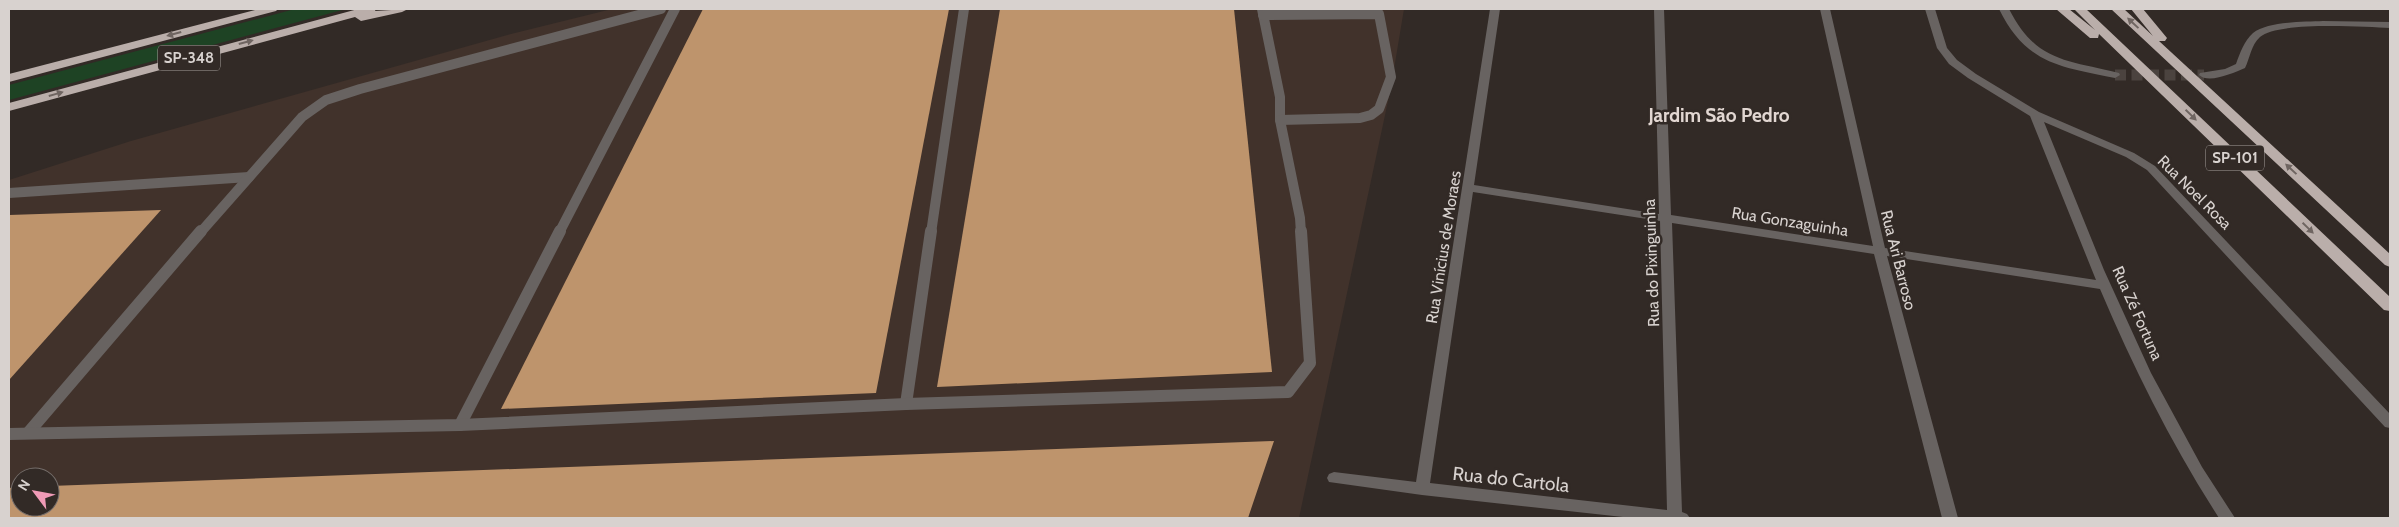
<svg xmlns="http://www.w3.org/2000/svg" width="2399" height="527" font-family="Cabin,sans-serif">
<rect width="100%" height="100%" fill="#322a26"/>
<!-- built -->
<path fill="#41322b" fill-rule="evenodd" d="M612,9H1404L1391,87L1299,518H9V180L131,141L511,34ZM20,477H50V507H20Z"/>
<!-- green -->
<path fill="#1e4324" d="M295,9H346L9,100V85Z"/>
<!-- building -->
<g fill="#be946c">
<path d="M703,9H949L876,393L501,409Z"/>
<path d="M1000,9H1234L1272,372L937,387Z"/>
<path d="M161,210L9,380V215Z"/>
<path d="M1274,441L1248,518H9V488L20,487V507H50V486Z"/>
</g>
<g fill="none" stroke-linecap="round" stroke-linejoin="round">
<!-- street-tunnel -->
<path stroke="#4b433f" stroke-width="11" stroke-dasharray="11 5.5" stroke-linecap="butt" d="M2115,75H2204"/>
<!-- lane-far1 -->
<g stroke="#686361" stroke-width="10">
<path d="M1262,9L1280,97V120L1300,218L1301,233"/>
<path d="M1263,15L1379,14L1391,77L1379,109L1371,115L1360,118L1280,120"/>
<path d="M9,193L249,177"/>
<path d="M200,233L302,117L326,100L360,89L661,9"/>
<path d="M559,233L675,9"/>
<path d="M931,233L964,9"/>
</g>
<!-- lane -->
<g stroke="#686361" stroke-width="12">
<path d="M906,404L931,231"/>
<path d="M460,425L560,231"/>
<path d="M28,433L201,231"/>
<path d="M9,434L460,425L906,404L1288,392L1310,363L1301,231"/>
</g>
<!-- street -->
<g fill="#686361" fill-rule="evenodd">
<path d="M1490,9H1500L1474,185L1659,214L1654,9H1664L1671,215L1873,246L1820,9H1830L1885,248L2096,280L2030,116L1968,78L1949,64L1937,48L1925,9H1935L1947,48L1957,60L1976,74L2039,112L2134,153L2155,166L2390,414V428L2385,427L2147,170L2126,157L2044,122L2104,270L2151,373L2202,467L2235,518H2219C2172,445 2134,369 2100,289L1887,256L1958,518H1942L1874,254L1672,223L1682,512L1687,514L1690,518H1632L1422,495L1329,482L1327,478L1329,474L1334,472L1416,482ZM1473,192L1660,221L1667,510L1430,483Z"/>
<path d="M1999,9H2009C2036,62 2066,60 2119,73L2120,75L2115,78C2060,67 2026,64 1999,9Z"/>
<path d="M2323,21L2390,22V28C2364,27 2279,21 2260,37C2251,45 2250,58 2245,68C2233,73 2209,84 2199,75L2200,73L2225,69L2236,64C2240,53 2244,41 2253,33C2268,21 2304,22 2323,21Z"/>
</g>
<!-- highway -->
<g fill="#baaeaa" fill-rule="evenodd">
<path d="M259,9H278L276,11L9,82V74Z"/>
<path d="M358,9H376L375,11L408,9L402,12L361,21L355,17L9,111V103Z"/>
<path d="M2056,9H2069L2095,30L2074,9H2086L2390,297V311L2384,310L2099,34L2098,38H2090Z"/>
<path d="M2111,9H2124L2153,36L2131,9H2143L2167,38L2165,41H2159L2390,254V267L2385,265Z"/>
</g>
</g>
<!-- one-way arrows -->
<defs><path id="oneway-solid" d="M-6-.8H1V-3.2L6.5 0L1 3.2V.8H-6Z" transform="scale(1.25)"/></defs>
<g fill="#6f6561">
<use href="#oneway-solid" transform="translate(2133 23) rotate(-137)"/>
<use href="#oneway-solid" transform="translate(174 34) rotate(165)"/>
<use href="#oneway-solid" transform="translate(246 42) rotate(-15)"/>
<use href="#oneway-solid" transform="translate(56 94) rotate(-16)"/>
<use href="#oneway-solid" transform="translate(2191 115) rotate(44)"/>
<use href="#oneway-solid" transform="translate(2291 169) rotate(-137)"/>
<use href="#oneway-solid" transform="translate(2308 228) rotate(44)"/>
</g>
<g text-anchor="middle" stroke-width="5" stroke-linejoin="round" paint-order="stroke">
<!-- shield labels -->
<g fill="#322a26" stroke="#a6a09c" stroke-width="1">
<rect x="158" y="45.5" width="62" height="25" rx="4"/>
<rect x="2206" y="145.5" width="58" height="25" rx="4"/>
</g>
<g font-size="15" font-weight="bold" fill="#d8d2cf">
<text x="189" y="63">SP-348</text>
<text x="2235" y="163">SP-101</text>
</g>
<!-- street labels -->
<g font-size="16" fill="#d8d2cf" stroke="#322a26">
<text transform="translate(2195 192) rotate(45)" y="6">Rua Noel Rosa</text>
<text transform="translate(1790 221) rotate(9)" y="6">Rua Gonzaguinha</text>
<text transform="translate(1443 247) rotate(-81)" y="6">Rua Vinícius de Moraes</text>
<text transform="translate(1899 260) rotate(76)" y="6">Rua Ari Barroso</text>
<text transform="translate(1651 263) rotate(-92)" y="6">Rua do Pixinguinha</text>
<text transform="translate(2138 313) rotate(66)" y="6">Rua Zé Fortuna</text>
</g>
<!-- quarter labels -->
<g font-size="19" font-weight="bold" fill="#e2d7d2" stroke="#322a26">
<text x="1719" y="122">Jardim São Pedro</text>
</g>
<!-- near-street labels -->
<g font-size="19" fill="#d8d2cf" stroke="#322a26">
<text transform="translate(1511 479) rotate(6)" y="7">Rua do Cartola</text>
</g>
</g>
<!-- border -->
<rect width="2399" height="527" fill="none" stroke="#d8d2cf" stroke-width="20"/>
<!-- north arrow -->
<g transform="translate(35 492) rotate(302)"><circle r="24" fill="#322a26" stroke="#746d6a"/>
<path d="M0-4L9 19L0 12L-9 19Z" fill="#f09ab6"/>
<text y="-8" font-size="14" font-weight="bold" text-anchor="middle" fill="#d8d2cf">N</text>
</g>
</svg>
